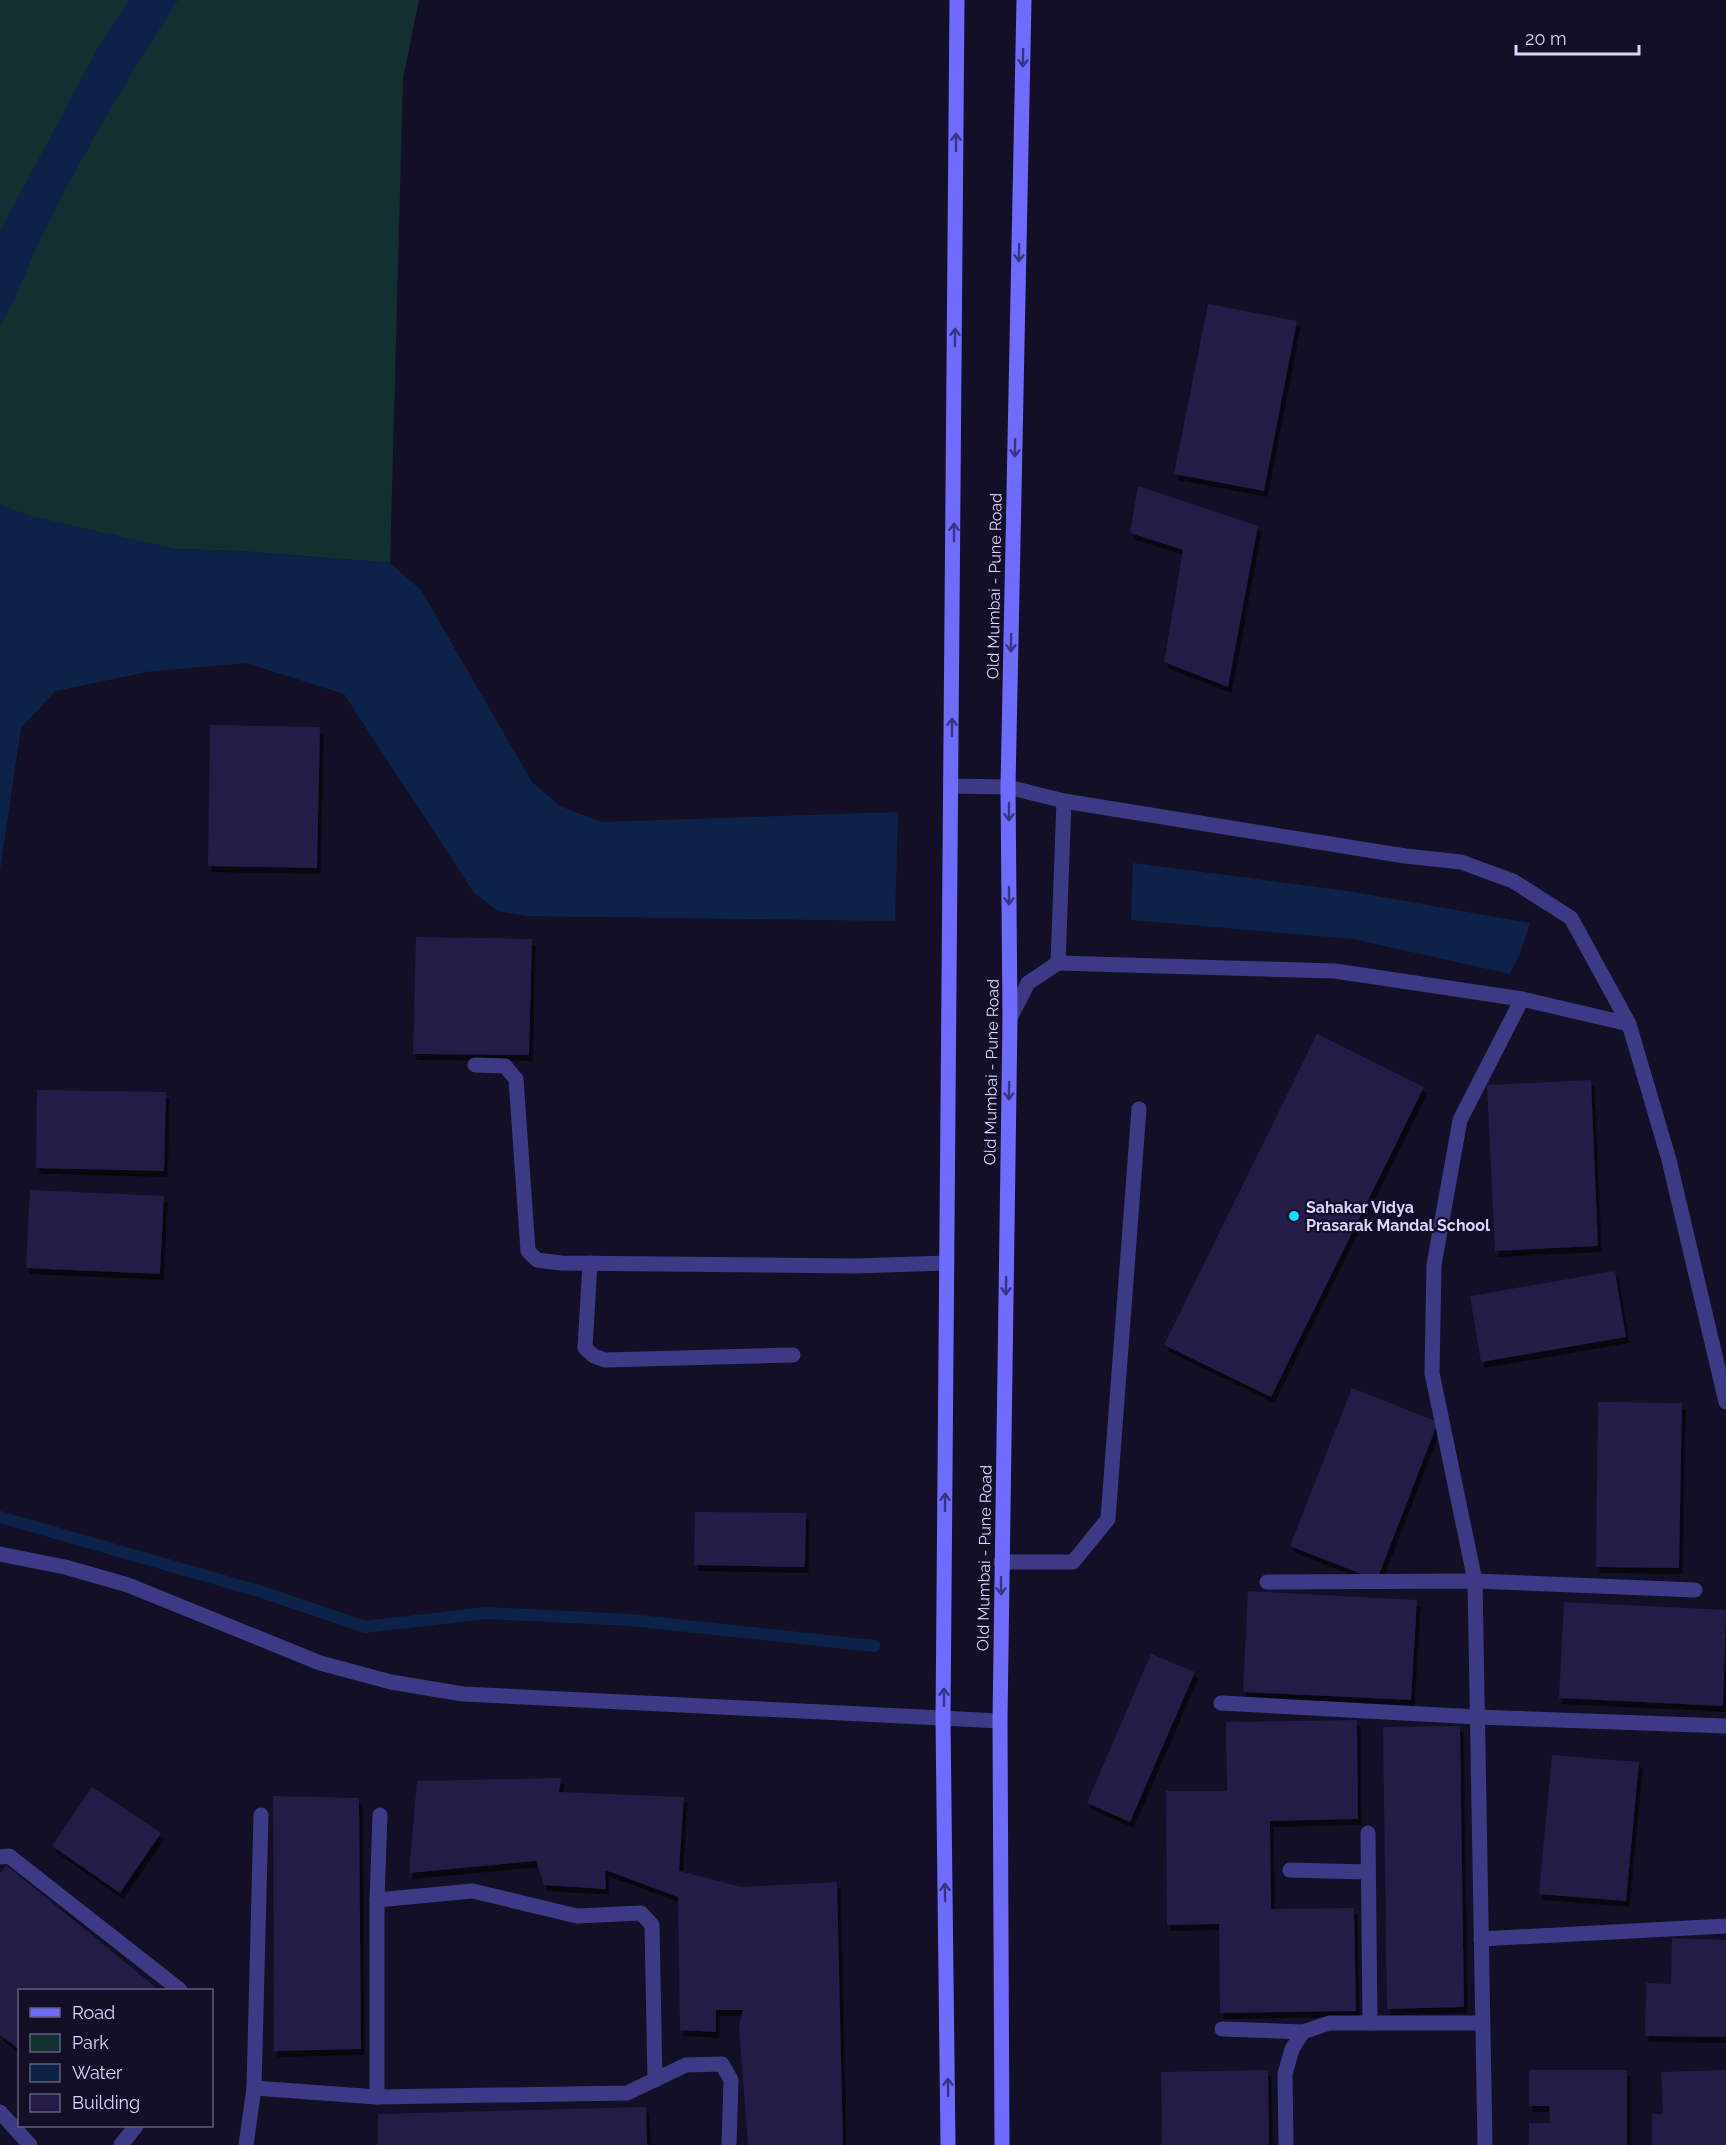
<svg xmlns="http://www.w3.org/2000/svg" width="1726" height="2145" font-family="Raleway,sans-serif">
<defs>
<filter id="shadow"><feDropShadow dx="3.5" dy="6" stdDeviation="0" flood-color="#0009"/></filter>
</defs>
<rect width="100%" height="100%" fill="#130f26"/>
<!-- green -->
<path fill="#12302f" d="M0,0H419L403,79L390,563L240,551L177,549L146,672L55,691L21,728L0,727Z"/>
<!-- water -->
<g fill="#0c2248">
<path d="M129,0H178C130,74 84,151 45,230C29,261 19,295 0,325V231L101,42Z"/>
<path d="M0,505L31,516L176,549L240,551L390,563L421,590L532,782L560,806L601,822L898,812L895,921L525,916L498,911L474,893L344,694L246,663L146,672L54,691L21,728L0,870Z"/>
<path d="M1133,863L1348,891L1530,923L1520,953L1510,974L1353,939L1131,920Z"/>
</g>
<g fill="none" stroke-linecap="round" stroke-linejoin="round">
<!-- stream -->
<path stroke="#0c2248" stroke-width="12" d="M0,1517L259,1591L365,1627L486,1613L630,1620L874,1646"/>
</g>
<!-- building -->
<g fill="#241b47" filter="url(#shadow)">
<path d="M1208,304L1297,321L1264,491L1174,474Z"/>
<path d="M1138,486L1258,526L1228,687L1164,662L1183,550L1130,533Z"/>
<path d="M210,725L320,727L317,868L208,866Z"/>
<path d="M416,937L532,939L529,1055L413,1054Z"/>
<path d="M1317,1034L1424,1087L1271,1397L1164,1345Z"/>
<path d="M1591,1080L1598,1246L1495,1251L1487,1085Z"/>
<path d="M37,1090L166,1092L164,1171L36,1168Z"/>
<path d="M30,1190L164,1196L160,1274L26,1268Z"/>
<path d="M1615,1271L1626,1337L1481,1362L1470,1296Z"/>
<path d="M1352,1388L1438,1422L1377,1580L1290,1546Z"/>
<path d="M1598,1402L1682,1403L1679,1568L1596,1567Z"/>
<path d="M695,1512L806,1513L805,1567L694,1565Z"/>
<path d="M1248,1591L1417,1600L1411,1700L1243,1692Z"/>
<path d="M1564,1602L1726,1610L1723,1706L1559,1698Z"/>
<path d="M1151,1654L1195,1672L1130,1822L1087,1803Z"/>
<path d="M1357,1720L1358,1819L1270,1821L1271,1909L1354,1908L1356,2011L1220,2013L1219,1924L1167,1925L1166,1791H1227L1226,1722Z"/>
<path d="M1460,1726L1464,2007L1387,2009L1383,1727Z"/>
<path d="M1552,1755L1639,1762L1626,1901L1539,1894Z"/>
<path d="M561,1778L559,1792L684,1797L679,1871L742,1887L837,1882L843,2145H748L739,2027L743,2010H716V2032L680,2030L678,1897L605,1870L606,1889L544,1885L536,1861L409,1873L417,1781Z"/>
<path d="M92,1787L161,1833L120,1893L52,1846Z"/>
<path d="M273,1796L359,1798L361,2049L274,2051Z"/>
<path d="M6,1865L159,1990H20V2050L0,2035V1873Z"/>
<path d="M1672,1938L1726,1940V2037L1645,2036L1646,1983L1671,1984Z"/>
<path d="M1268,2070L1269,2145H1162L1161,2072Z"/>
<path d="M1529,2070H1627V2145H1529V2123H1550L1549,2106H1529Z"/>
<path d="M1726,2070V2145H1652V2114H1663L1661,2072Z"/>
<path d="M646,2107L647,2145H378V2114Z"/>
</g>
<g fill="none" stroke-linecap="round" stroke-linejoin="round">
<!-- service -->
<g stroke="#3d3a85" stroke-width="15">
<path d="M475,1065L505,1066L516,1079L528,1251L537,1260L561,1263L855,1266L947,1263"/>
<path d="M590,1263L585,1348L594,1356L605,1360L793,1355"/>
<path d="M1001,1562H1073L1108,1519L1139,1109"/>
<path d="M1267,1582L1475,1581L1695,1590"/>
<path d="M1221,1703L1477,1717L1726,1726"/>
<path d="M1368,1833L1370,2023"/>
<path d="M1290,1870L1367,1872"/>
<path d="M1481,1939L1726,1926"/>
<path d="M1222,2029L1303,2032"/>
<path d="M1286,2145L1285,2074L1292,2049L1303,2032L1329,2023H1482"/>
</g>
<!-- minor -->
<g stroke="#3d3a85" stroke-width="15">
<path d="M0,1554L65,1567L128,1585L320,1663L391,1682L463,1694L1000,1721"/>
<path d="M0,1857L9,1856L180,1990"/>
<path d="M377,1900L380,1815"/>
<path d="M254,2088L377,2097L627,2093L686,2065L722,2064L731,2080L729,2145"/>
<path d="M377,2097V1900L473,1891L577,1916L641,1913L652,1925L655,2080"/>
<path d="M0,2112L30,2145"/>
<path d="M121,2145L136,2126"/>
<path d="M246,2145L254,2088L261,1815"/>
<path d="M1485,2145L1475,1581L1432,1373L1434,1265L1460,1120L1522,999"/>
</g>
<!-- tertiary -->
<g stroke="#3d3a85" stroke-width="15">
<path d="M952,786L1008,787L1064,801L1405,856L1461,862L1513,881L1571,918L1629,1024L1669,1160L1726,1402"/>
<path d="M1064,801L1058,963L1335,971L1522,999L1629,1024"/>
<path d="M1010,1018L1028,983L1058,963"/>
</g>
<!-- secondary -->
<g stroke="#6f6bff" stroke-width="15">
<path d="M948,2145L943,1720L957,0"/>
<path d="M1002,2145L1000,1721L1010,1018L1008,787L1024,0"/>
</g>
</g>
<!-- one-way arrows -->
<defs><path id="oneway-shaft" d="M-6 0H5M1.5-3L5.5 0L1.5 3" fill="none" stroke-width="1.6" stroke-linecap="round" stroke-linejoin="round" transform="scale(1.5)"/></defs>
<g stroke="#38347d">
<use href="#oneway-shaft" transform="translate(1023 58) rotate(91)"/>
<use href="#oneway-shaft" transform="translate(956 142) rotate(-90)"/>
<use href="#oneway-shaft" transform="translate(1019 253) rotate(91)"/>
<use href="#oneway-shaft" transform="translate(955 337) rotate(-90)"/>
<use href="#oneway-shaft" transform="translate(1015 448) rotate(91)"/>
<use href="#oneway-shaft" transform="translate(954 532) rotate(-90)"/>
<use href="#oneway-shaft" transform="translate(1011 643) rotate(91)"/>
<use href="#oneway-shaft" transform="translate(952 727) rotate(-90)"/>
<use href="#oneway-shaft" transform="translate(1009 812) rotate(90)"/>
<use href="#oneway-shaft" transform="translate(1009 896) rotate(90)"/>
<use href="#oneway-shaft" transform="translate(1009 1091) rotate(91)"/>
<use href="#oneway-shaft" transform="translate(1006 1286) rotate(91)"/>
<use href="#oneway-shaft" transform="translate(945 1502) rotate(-90)"/>
<use href="#oneway-shaft" transform="translate(1001 1586) rotate(90)"/>
<use href="#oneway-shaft" transform="translate(944 1697) rotate(-90)"/>
<use href="#oneway-shaft" transform="translate(945 1892) rotate(-91)"/>
<use href="#oneway-shaft" transform="translate(948 2087) rotate(-91)"/>
</g>
<!-- markers -->
<circle fill="#00e5ff" stroke="#130f26" stroke-width="2" cx="1294" cy="1216" r="6"/>
<g text-anchor="middle" stroke-width="4.5" stroke-linejoin="round" paint-order="stroke">
<!-- street labels -->
<g font-size="16" fill="#d9d4ff" stroke="#130f26">
<text transform="translate(994 586) rotate(-89)" y="6">Old Mumbai - Pune Road</text>
<text transform="translate(991 1072) rotate(-89)" y="6">Old Mumbai - Pune Road</text>
<text transform="translate(984 1558) rotate(-89)" y="6">Old Mumbai - Pune Road</text>
</g>
<!-- poi labels -->
<g font-size="16" font-weight="bold" fill="#d9d4ff" stroke="#130f26" text-anchor="start">
<text x="1306" y="1213">Sahakar Vidya<tspan x="1306" dy="18">Prasarak Mandal School</tspan></text>
</g>
</g>
<!-- legend -->
<rect x="18" y="1989" width="195" height="138" fill="#130f26" stroke="#625e7d" stroke-width="1.5"/>
<rect x="30" y="2008" width="30" height="9" fill="#6f6bff" stroke="#625e7d" stroke-width="1.5"/>
<text x="72" y="2019" font-size="18" fill="#d9d4ff">Road</text>
<rect x="30" y="2034" width="30" height="18" fill="#12302f" stroke="#625e7d" stroke-width="1.5"/>
<text x="72" y="2049" font-size="18" fill="#d9d4ff">Park</text>
<rect x="30" y="2064" width="30" height="18" fill="#0c2248" stroke="#625e7d" stroke-width="1.5"/>
<text x="72" y="2079" font-size="18" fill="#d9d4ff">Water</text>
<rect x="30" y="2094" width="30" height="18" fill="#241b47" stroke="#625e7d" stroke-width="1.5"/>
<text x="72" y="2109" font-size="18" fill="#d9d4ff">Building</text>
<!-- scale -->
<path d="M1516 45v9h123v-9" fill="none" stroke="#d9d4ff" stroke-width="3"/>
<text x="1525" y="45" font-size="18" fill="#d9d4ff" stroke="#130f26" stroke-width="4.5" paint-order="stroke">20 m</text>
</svg>
